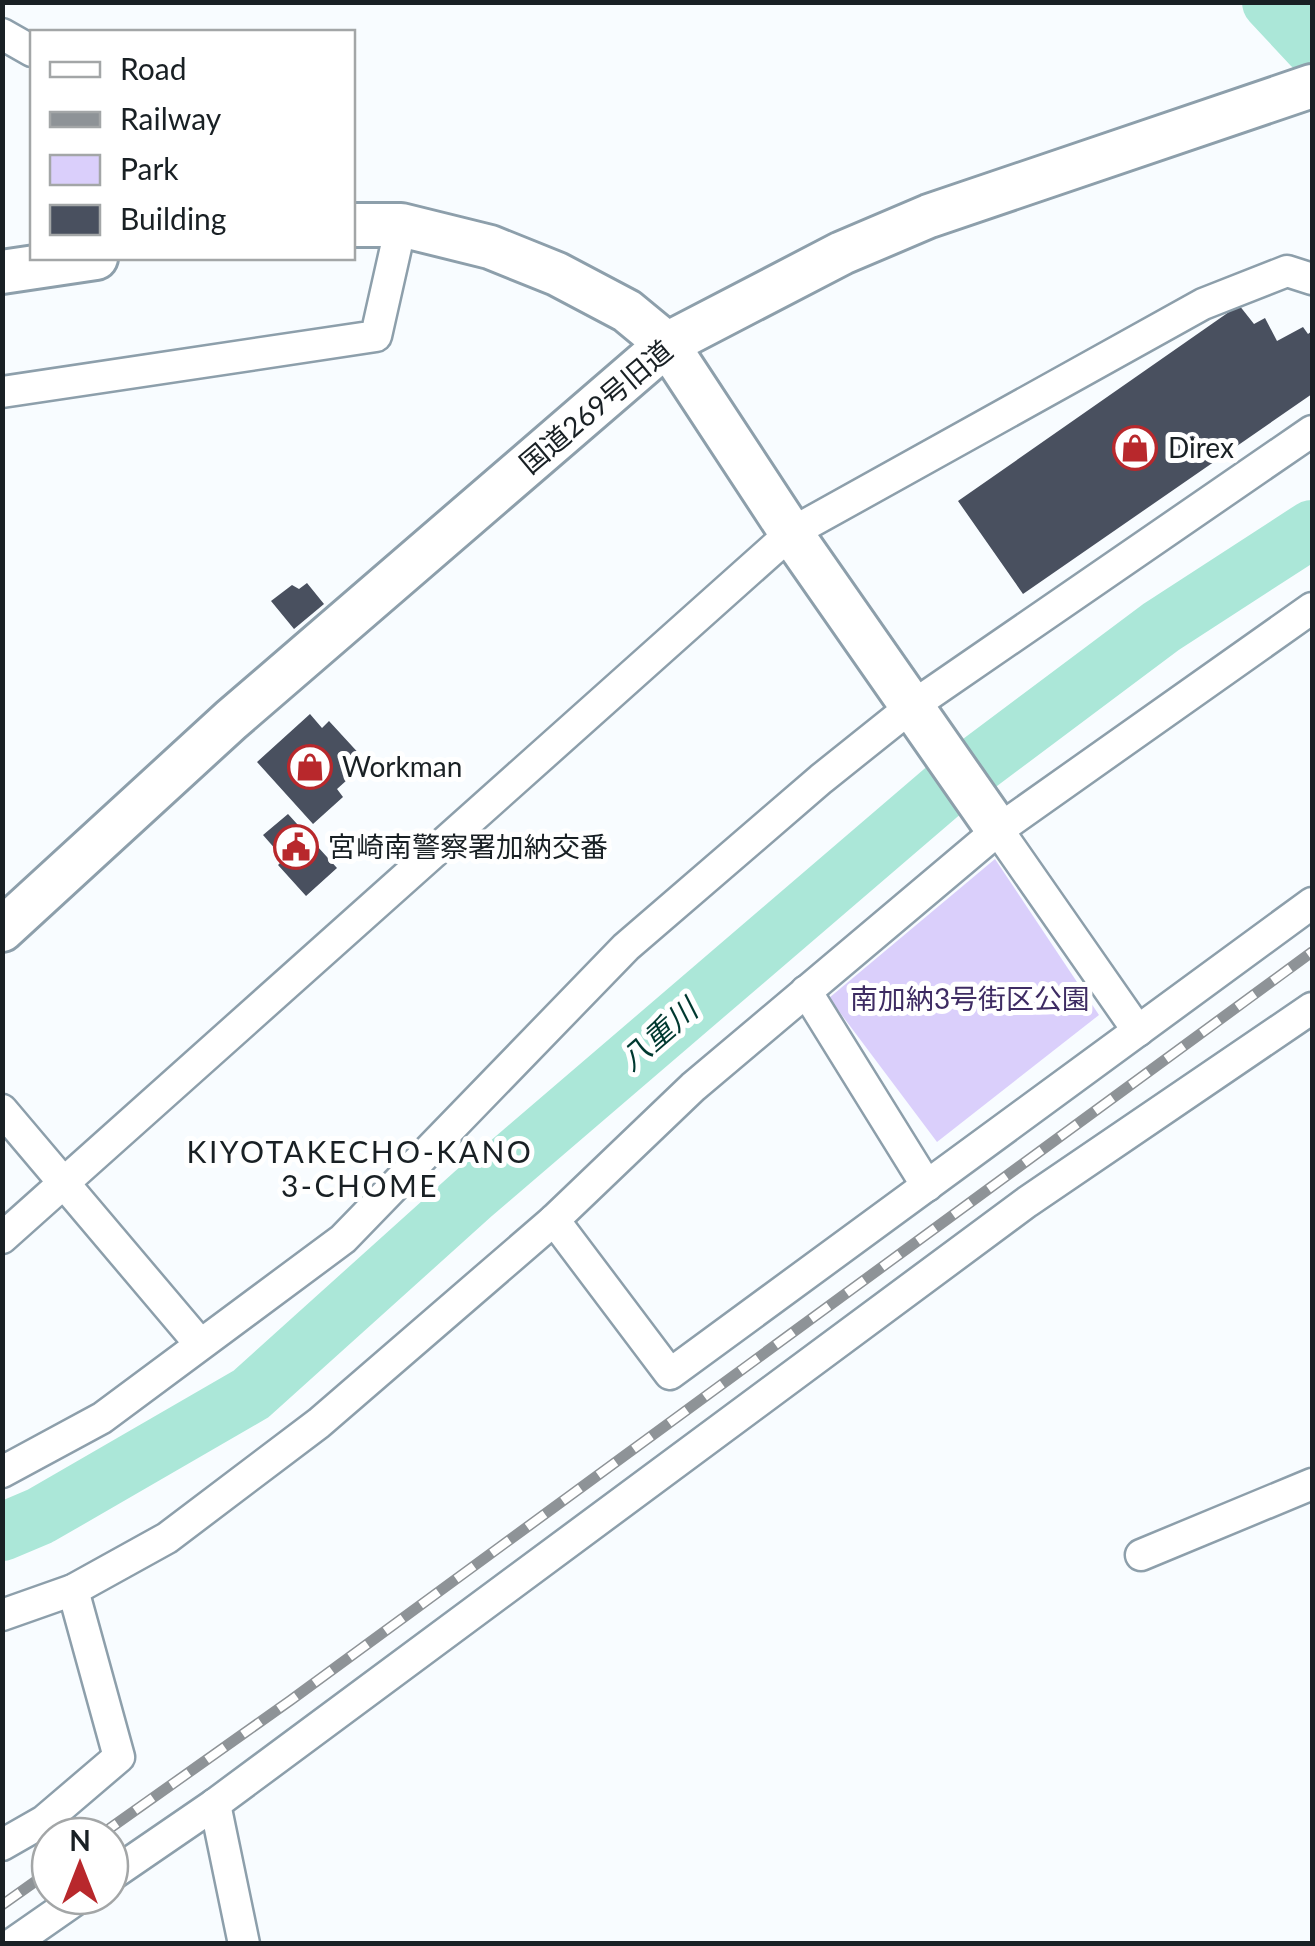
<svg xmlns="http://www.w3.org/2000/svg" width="1315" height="1946" font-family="Lato,'Noto Sans JP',sans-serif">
<rect width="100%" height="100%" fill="#f8fcff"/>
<!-- green -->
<path fill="#dacffb" d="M995,859L1099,1015L937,1142L829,998Z"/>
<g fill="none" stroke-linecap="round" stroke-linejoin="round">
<!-- river -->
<g stroke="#abe7d8" stroke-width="58">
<path d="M1271,2L1312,46"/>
<path d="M2,1532L40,1516L251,1394L473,1194L950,785L1161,627L1312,529"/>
</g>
</g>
<!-- building -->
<g fill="#49505f">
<path d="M1239,305L1254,324L1265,318L1277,341L1303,327L1308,334L1312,331V394L1023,594L958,501Z"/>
<path d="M307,583L324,604L294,629L271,601L292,585L299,589Z"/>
<path d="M310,714L322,728L329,721L363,758L357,771L337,789L343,797L313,824L257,762Z"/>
<path d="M288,814L337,868L306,896L278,865L284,859L263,835Z"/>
</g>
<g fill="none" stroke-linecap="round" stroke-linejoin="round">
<!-- street casing -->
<g stroke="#8d9fab" stroke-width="35">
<g id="street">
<path d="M2,34L32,51"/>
<path d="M2,392L376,336L401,225"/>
<path d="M998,830L1138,1031"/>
<path d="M806,991L927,1186"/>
<path d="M2,1110L200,1344"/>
<path d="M554,1220L670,1374L1312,903"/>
<path d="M2,1238L791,533L1203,304L1287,271L1312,279"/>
<path d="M2,1472L102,1418L343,1239L626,947L821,779L911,707L1312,431"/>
<path d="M1141,1555L1312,1484"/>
<path d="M2,1615L73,1590L167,1538L319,1423L554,1220L693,1087L998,830L1312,608"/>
<path d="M215,1804L244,1944"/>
<path d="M2,1845L44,1821L119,1757L73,1590"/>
<path d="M110,1876L215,1804L1027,1202L1312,1008"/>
<path d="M12,1944L81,1896"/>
</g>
</g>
<!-- secondary casing -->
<g stroke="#8d9fab" stroke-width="48">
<g id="secondary">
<path d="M352,225H401L490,247L557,274L627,311L667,344L791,533L998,830"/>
<path d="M2,272L96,258"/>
<path d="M2,930L231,720L667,344L842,253L929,216L1312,86"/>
</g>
</g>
<!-- street -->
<use href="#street" stroke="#fff" stroke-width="30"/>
<!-- secondary -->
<use href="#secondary" stroke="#fff" stroke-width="42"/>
<!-- rail casing -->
<g stroke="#8e9397" stroke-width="11">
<g id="rail">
<path d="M99,1836L291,1700L1312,952"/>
<path d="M2,1905L50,1871"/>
</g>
</g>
<!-- rail -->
<use href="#rail" stroke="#fff" stroke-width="8" stroke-dasharray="22" stroke-linecap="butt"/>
</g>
<!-- icons -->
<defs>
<g id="shop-ring" transform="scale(2.25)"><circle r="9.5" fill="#fff" stroke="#b8282c" stroke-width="1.5"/><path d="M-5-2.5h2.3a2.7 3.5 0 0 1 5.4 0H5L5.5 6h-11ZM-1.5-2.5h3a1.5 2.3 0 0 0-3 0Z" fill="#b8282c"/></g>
<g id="civic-ring" transform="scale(2.25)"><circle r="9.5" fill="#fff" stroke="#b8282c" stroke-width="1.5"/><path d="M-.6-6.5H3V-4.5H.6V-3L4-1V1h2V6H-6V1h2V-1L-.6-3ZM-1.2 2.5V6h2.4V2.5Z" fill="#b8282c"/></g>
</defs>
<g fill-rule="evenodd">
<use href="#shop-ring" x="1135" y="448"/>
<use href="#shop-ring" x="310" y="767"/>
<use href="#civic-ring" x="296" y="847"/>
</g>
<g text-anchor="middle" stroke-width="10" stroke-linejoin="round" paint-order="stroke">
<!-- street labels -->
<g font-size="28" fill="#192024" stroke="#fff">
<text transform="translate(596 407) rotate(-40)" y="10">国道269号旧道</text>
</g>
<!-- poi labels -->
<g font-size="28" fill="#192024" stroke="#fff" text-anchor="start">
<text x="1168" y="458">Direx</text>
<text x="342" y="777">Workman</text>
<text x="328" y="857">宮崎南警察署加納交番</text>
</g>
<!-- park labels -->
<g font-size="28" fill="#3e2c63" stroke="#fff">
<text x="970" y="1009">南加納3号街区公園</text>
</g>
<!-- water labels -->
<g font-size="30" font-style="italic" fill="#003930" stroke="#fff">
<text transform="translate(659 1035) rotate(-41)" y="10">八重川</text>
</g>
<!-- neighbourhood labels -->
<g font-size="30" letter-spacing="2.5" fill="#192024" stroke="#fff">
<text x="360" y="1163">KIYOTAKECHO-KANO<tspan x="360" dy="34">3-CHOME</tspan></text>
</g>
</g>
<!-- border -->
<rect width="1315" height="1946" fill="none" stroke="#192024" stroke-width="10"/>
<!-- legend -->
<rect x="30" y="30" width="325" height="230" fill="#ffffff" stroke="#a3a6a7" stroke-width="2.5"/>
<rect x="50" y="62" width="50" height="15" fill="#ffffff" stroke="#a3a6a7" stroke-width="2.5"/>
<text x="120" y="80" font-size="30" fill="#192024">Road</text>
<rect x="50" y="112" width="50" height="15" fill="#8e9397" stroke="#a3a6a7" stroke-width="2.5"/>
<text x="120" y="130" font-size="30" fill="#192024">Railway</text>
<rect x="50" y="155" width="50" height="30" fill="#dacffb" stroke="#a3a6a7" stroke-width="2.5"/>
<text x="120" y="180" font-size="30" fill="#192024">Park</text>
<rect x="50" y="205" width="50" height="30" fill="#49505f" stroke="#a3a6a7" stroke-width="2.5"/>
<text x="120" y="230" font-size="30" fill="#192024">Building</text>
<!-- north arrow -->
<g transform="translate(80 1866)"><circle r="48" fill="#ffffff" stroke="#a3a6a7" stroke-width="2.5"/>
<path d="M0-8L18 38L0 25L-18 38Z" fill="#b8282c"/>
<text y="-15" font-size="28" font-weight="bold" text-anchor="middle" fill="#192024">N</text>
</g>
</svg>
